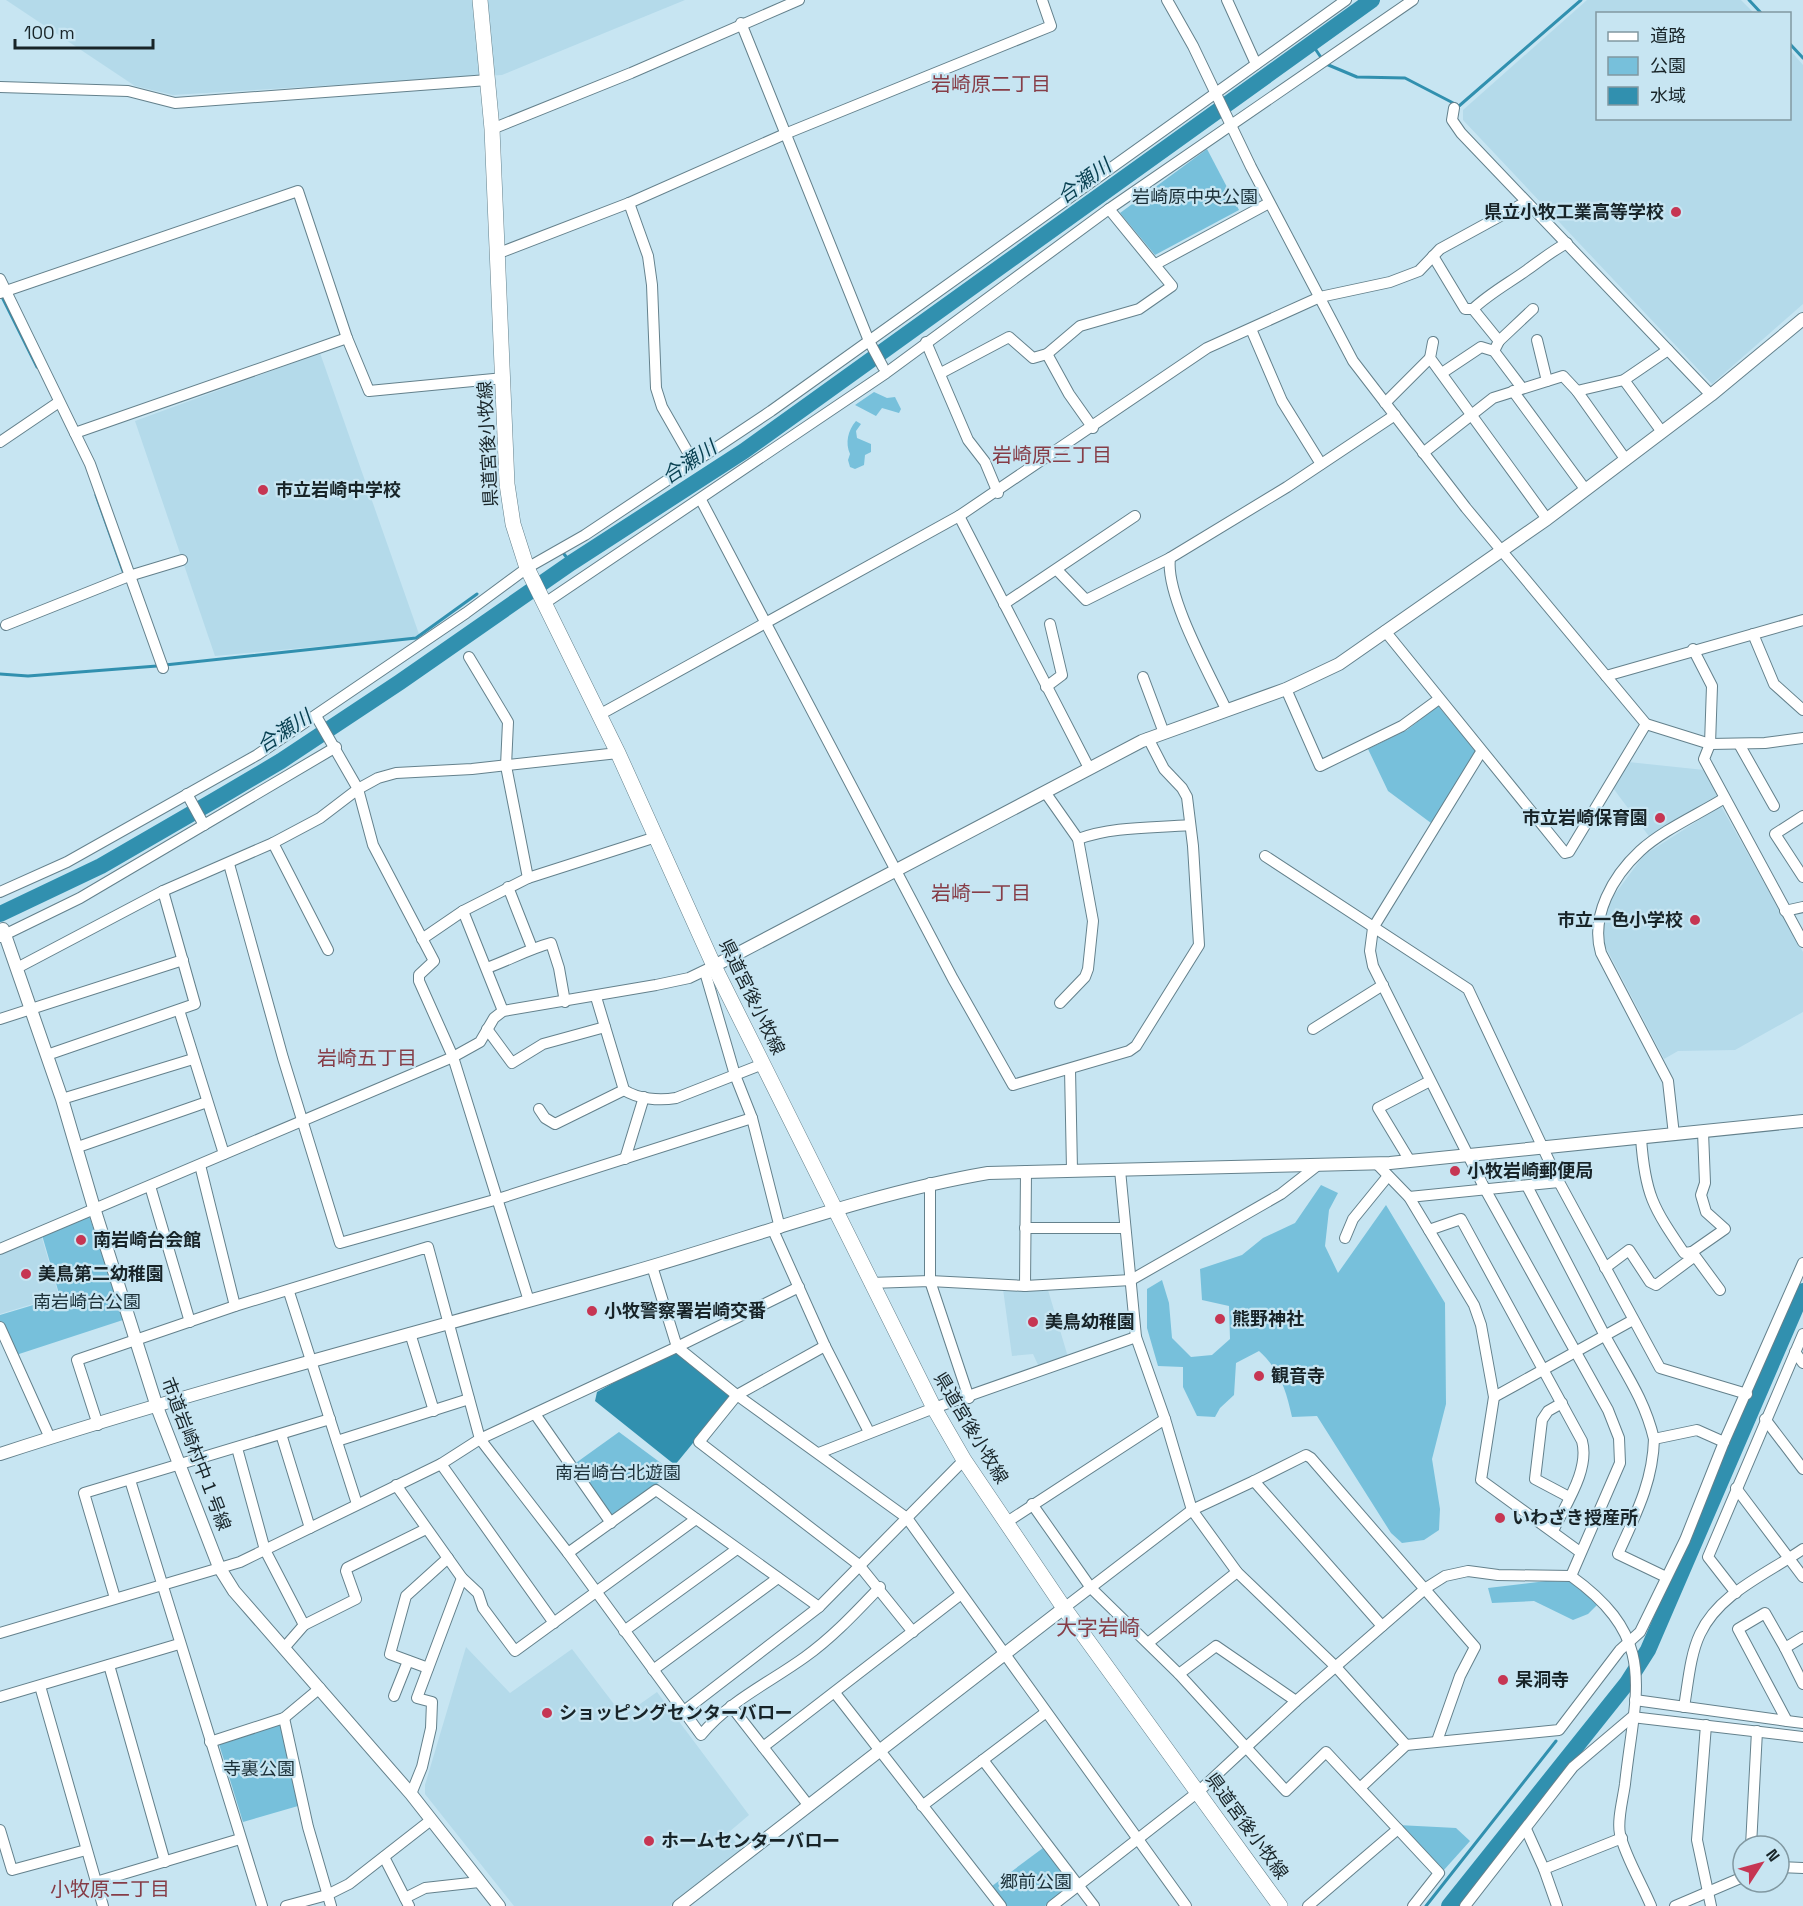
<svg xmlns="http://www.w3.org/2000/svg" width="1803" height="1906" font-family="'Space Grotesk','Noto Sans JP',sans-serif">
<rect width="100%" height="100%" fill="#c7e5f2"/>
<!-- built -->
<g fill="#b4daea">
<path d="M6,0H685L502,75L173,95L135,86Z"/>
<path d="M1587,0H1741L1754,13L1598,14V118H1790V50L1803,65V304L1712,384L1463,120V110Z"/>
<path d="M320,353L420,637L215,656L135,421Z"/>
<path d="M1628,762L1704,770L1719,797L1651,839L1613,788Z"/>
<path d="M1721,806L1803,952V1012L1735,1050L1678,1051L1664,1059L1601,938L1609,902L1644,855Z"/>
<path d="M41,1235L59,1296L0,1314V1253Z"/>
<path d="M1003,1289L1048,1290L1068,1357L1039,1367L1033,1354L1012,1356Z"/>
<path d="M466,1647L510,1693L572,1649L623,1716L657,1692L749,1815L729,1832L741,1851L670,1906H514L425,1794V1785Z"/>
</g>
<!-- green -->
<g fill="#77c0db">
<path d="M1207,149L1239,210L1155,255L1120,213Z"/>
<path d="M874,392L887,398L895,397L901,409L899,413L882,408L876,416L855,405Z"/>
<path d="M856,421L861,424L856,431L857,438L871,444V452L865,455L864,465L855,469L850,467L848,460L850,454C845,443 848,430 856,421Z"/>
<path d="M1438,706L1477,752L1431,823L1388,791L1368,749L1407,730Z"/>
<path d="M1321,1185L1338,1193L1329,1210L1325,1246L1338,1273L1386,1205L1445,1303L1446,1404L1432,1459L1440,1509L1439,1530L1424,1540L1402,1543L1391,1533L1317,1416L1292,1417C1286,1390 1280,1370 1259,1351L1236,1363L1234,1395L1220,1408L1215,1417L1197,1416L1183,1387V1367L1158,1366L1147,1328V1289L1162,1280L1169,1303L1172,1338L1191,1357L1212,1355L1230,1339L1229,1306L1202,1300L1200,1269L1242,1255L1263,1238L1295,1223Z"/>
<path d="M86,1216L90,1218L123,1320L16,1355L0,1322V1315L60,1297L42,1235Z"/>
<path d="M619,1432L673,1472L610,1518L573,1465Z"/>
<path d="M1546,1581L1570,1582L1598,1604L1588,1614L1573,1620L1534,1601L1492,1603L1488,1588Z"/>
<path d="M282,1724L298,1806L243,1822L219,1744Z"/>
<path d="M1398,1825L1456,1828L1470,1841L1443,1871Z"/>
<path d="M1043,1848L1070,1881V1886L1045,1906H1007L992,1886Z"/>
</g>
<!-- water -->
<path fill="#3190af" d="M677,1347L734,1393L675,1465L595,1401L597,1392Z"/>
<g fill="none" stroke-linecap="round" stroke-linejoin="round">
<!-- stream -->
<g stroke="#3190af" stroke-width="3">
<path d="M1749,0L1762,14"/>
<path d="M1312,44L1322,59"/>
<path d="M1790,44L1803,58"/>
<path d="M1326,64L1357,77L1405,78L1459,106L1581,0"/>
<path d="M1,295L37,367"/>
<path d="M96,495L123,571"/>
<path d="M564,554L571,563"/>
<path d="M165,665L416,638L477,594"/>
<path d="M0,674L28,676L157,666"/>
<path d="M1426,1906L1556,1741"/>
</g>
<!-- river -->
<g stroke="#3190af" stroke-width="16">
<path d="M0,914L101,866L215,800L281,761L400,682L571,563L744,451L1372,0"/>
<path d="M1449,1906L1627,1683L1648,1650L1803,1291"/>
</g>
<!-- minor casing -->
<g stroke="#64818c" stroke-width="12">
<g id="minor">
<path d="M1167,0L1193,46L1251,167L1353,361L1466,508L1646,724L1710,744L1765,743L1803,738"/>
<path d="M1227,0L1256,64"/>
<path d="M741,23L869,341L883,367"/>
<path d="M0,87L128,91L175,103L488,80"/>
<path d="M1454,108L1452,120L1461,133L1711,395"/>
<path d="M492,129L631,73L799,0"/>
<path d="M629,203L648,256L652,285L656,388L662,407L694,463"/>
<path d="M499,253L629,203L785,134L1051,26L1042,0"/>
<path d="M1433,256L1465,309H1473L1499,341L1494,351"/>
<path d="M1156,264L1269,203"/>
<path d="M0,279L90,464L163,668"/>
<path d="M0,293L298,191L347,338L369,391L504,378"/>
<path d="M1473,309C1490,293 1509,283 1527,270C1541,260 1552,251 1567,243"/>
<path d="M1251,329L1282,401L1321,464"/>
<path d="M1537,340L1547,381"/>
<path d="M1499,341L1533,309"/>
<path d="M926,342L968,440L985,462L998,493"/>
<path d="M1433,342L1430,358L1547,519"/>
<path d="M1047,354L1069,394L1093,428"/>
<path d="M941,373L1009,337L1033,358L1047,354L1080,326L1139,309L1172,286L1109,209"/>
<path d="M1442,373L1481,347L1494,351L1522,388"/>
<path d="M1624,380L1662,432"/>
<path d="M1513,391L1585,489"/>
<path d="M1577,391L1626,460"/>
<path d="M1385,403L1430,358"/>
<path d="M75,433L347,338"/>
<path d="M0,442L59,402"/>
<path d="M1423,453L1493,398L1563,376L1577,391L1624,380L1668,350"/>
<path d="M701,500L953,979L1013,1085L1129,1051L1136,1046L1199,945L1193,846L1187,797L1182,788L1164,769L1148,738"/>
<path d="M959,516L1089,768"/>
<path d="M1057,570L1086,600L1170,558"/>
<path d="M545,603L886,373L1109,209L1413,0"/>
<path d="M1004,604L1135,516"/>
<path d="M6,625L129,576L182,560"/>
<path d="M1385,631L1565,853L1569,852L1646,724"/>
<path d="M1753,634L1774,684L1803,710"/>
<path d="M1693,649L1712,686L1710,744L1704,759L1803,942"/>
<path d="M469,657L508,722L506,766L528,878"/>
<path d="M1606,676L1803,620"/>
<path d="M1143,677L1164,733"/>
<path d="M1046,687L1062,675L1050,624"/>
<path d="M1286,689L1320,766L1402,726L1439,699"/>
<path d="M1226,709C1209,673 1165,595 1170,558L1287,487L1395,415"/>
<path d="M599,715L959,516L1207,348L1320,297L1390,282L1419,271L1440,249L1526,202"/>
<path d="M316,716L358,789L373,845L434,961L419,975V981L453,1057L529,1301"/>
<path d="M1739,744L1774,806"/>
<path d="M1481,752L1373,928L1370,951L1373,966L1485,1189L1608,1410L1619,1438L1620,1463L1571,1576C1660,1640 1635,1690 1625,1784C1623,1799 1617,1820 1620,1834C1625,1856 1642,1884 1651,1906"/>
<path d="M1045,792L1078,839L1093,921L1088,969L1085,977L1060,1003"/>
<path d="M187,794L204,825"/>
<path d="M1803,816L1775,834L1803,877"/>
<path d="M1078,839C1113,826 1154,828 1190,825"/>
<path d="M273,843L328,950"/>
<path d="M1265,856L1468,989L1559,1182L1409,1197"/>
<path d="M229,864L283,1058L340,1243L498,1199L752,1118"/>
<path d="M508,887L532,948"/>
<path d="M0,892L67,862L257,755L466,613L527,568L585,535L771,411L1346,0"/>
<path d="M463,911L503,1011"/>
<path d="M1785,911L1803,907"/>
<path d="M0,937L80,898L336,747"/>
<path d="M422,939L463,911L528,878L656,837"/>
<path d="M17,968L163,891L273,843L320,818L358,789L378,778L396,773L472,769L618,753"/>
<path d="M487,968C509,960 529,949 551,943L559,968L565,1002"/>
<path d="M705,972L735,1075L752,1118L780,1228"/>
<path d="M596,997L624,1090C638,1099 659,1101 676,1098L763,1064"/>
<path d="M179,1010L224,1154"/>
<path d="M0,1019L183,960"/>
<path d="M487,1029L512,1063L543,1044L605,1027"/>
<path d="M1313,1029L1383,985"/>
<path d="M47,1055L195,1004L163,891"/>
<path d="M1070,1069L1072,1170"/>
<path d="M62,1099L193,1059"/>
<path d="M539,1109L545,1118L555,1124L624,1090"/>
<path d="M1674,1135L1668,1081L1601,953C1590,916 1613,876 1640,851C1663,830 1697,815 1723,799"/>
<path d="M1641,1138C1645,1195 1653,1207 1684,1253L1692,1252L1725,1229L1706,1212L1701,1195L1705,1183L1703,1132"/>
<path d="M78,1147L207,1102"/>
<path d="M625,1159L644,1097"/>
<path d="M1410,1161L1378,1108L1430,1081"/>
<path d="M1377,1164L1409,1197L1474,1305L1481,1325L1494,1397L1481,1480L1580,1552"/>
<path d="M200,1165L235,1306"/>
<path d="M1120,1170L1136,1337L1165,1419L1192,1510L1237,1572L1148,1643"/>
<path d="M1559,1182L1660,1368L1747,1394"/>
<path d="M930,1183V1281L969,1398"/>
<path d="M150,1186L190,1322"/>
<path d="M1527,1186C1553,1235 1578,1284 1603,1332C1623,1370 1644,1397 1654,1439L1697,1430L1724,1442"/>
<path d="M1025,1228H1124"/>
<path d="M773,1230L825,1346L869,1432"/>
<path d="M1429,1230L1461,1219L1582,1441C1590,1470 1565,1505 1553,1531"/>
<path d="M1345,1238L1353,1219L1388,1176"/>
<path d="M0,1249L453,1057L480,1042L494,1018L503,1011L656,985L689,978L714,966"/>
<path d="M1692,1252L1720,1290"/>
<path d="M652,1266L677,1347L734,1393L907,1518L1186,1906"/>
<path d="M1605,1268L1629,1250L1650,1282L1656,1285L1691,1259L1692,1252"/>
<path d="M870,1283L930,1281L1025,1286L1131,1280L1281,1194L1318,1165"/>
<path d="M1025,1286L1026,1171"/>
<path d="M289,1292L357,1504"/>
<path d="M0,1327L50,1438"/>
<path d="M410,1333L434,1411"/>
<path d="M825,1346L737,1395L699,1442L859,1565L913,1632"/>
<path d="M1795,1352L1803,1363"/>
<path d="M1494,1397L1633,1320"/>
<path d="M1562,1403L1548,1411L1542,1420L1535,1479L1569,1497"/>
<path d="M535,1414L611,1523"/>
<path d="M1765,1419L1803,1469"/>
<path d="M98,1425L77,1360L235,1306L428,1247L480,1439L568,1553L701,1735C729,1701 769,1683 805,1657C833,1637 856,1612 880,1587"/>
<path d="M281,1434L310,1528"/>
<path d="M1654,1439C1653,1482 1635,1516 1618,1554L1666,1577"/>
<path d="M337,1441L469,1399"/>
<path d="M237,1448L265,1550L304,1625"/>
<path d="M819,1453L934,1408L1136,1337"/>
<path d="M441,1464L554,1623"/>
<path d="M130,1480L262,1906"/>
<path d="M1254,1481L1306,1455L1311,1458L1475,1647L1460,1676L1437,1741"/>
<path d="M396,1485L462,1578L478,1593L483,1608L515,1651L696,1519"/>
<path d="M1736,1488L1803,1577"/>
<path d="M1032,1504L1091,1588L1179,1674L1286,1791L1326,1752L1439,1873L1413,1906"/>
<path d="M1007,1522L1165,1419"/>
<path d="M568,1553L656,1490L819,1607"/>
<path d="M1237,1572L1336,1667L1406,1745"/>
<path d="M1736,1593L1708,1557L1803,1334"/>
<path d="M115,1598L84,1493L330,1419"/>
<path d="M1064,1608L1192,1510L1254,1481L1382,1626"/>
<path d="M624,1631L737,1549"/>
<path d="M0,1633L240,1562L441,1464L480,1439L677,1347L799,1287"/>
<path d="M284,1648L304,1625L356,1599L346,1571L347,1568L426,1529"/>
<path d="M1785,1648L1803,1684"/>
<path d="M109,1665L165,1862"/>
<path d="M428,1668L390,1654L406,1596L448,1558"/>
<path d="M653,1670L778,1578"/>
<path d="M1179,1674L1216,1646L1296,1701"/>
<path d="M40,1686L103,1906"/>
<path d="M835,1693L1001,1906"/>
<path d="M394,1696L408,1661"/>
<path d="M0,1697L179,1644"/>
<path d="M1635,1700L1787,1721L1738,1629L1765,1613L1785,1648L1803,1637"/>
<path d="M731,1706L809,1806"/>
<path d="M1684,1707C1688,1684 1690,1655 1700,1634C1719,1593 1767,1574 1803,1549"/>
<path d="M684,1711L819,1607L964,1460"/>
<path d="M284,1718L308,1827L331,1906"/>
<path d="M1787,1721L1803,1723"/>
<path d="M1706,1725L1697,1840L1711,1906"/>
<path d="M210,1742L284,1718L320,1688"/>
<path d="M763,1747L960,1595"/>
<path d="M983,1760L1094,1906"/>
<path d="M1360,1788L1406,1745L1559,1730L1620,1650L1640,1632L1685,1540L1724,1442L1803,1263"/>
<path d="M411,1794L422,1767L431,1728L432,1702L417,1698L462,1578"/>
<path d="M922,1806L1045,1713"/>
<path d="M1526,1829L1544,1869"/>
<path d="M0,1830L12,1870L86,1850"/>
<path d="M1751,1846L1757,1731"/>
<path d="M384,1857L409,1906"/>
<path d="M1779,1867L1803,1868"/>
<path d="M96,1882L240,1839"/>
<path d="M405,1898L425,1888L479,1882"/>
<path d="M286,1906L327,1895L349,1884L431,1820"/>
<path d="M1052,1906L1198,1792L1296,1701L1426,1588L1445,1576L1468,1571L1498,1575L1571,1576"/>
<path d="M1308,1906L1398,1829"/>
<path d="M1465,1906L1573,1767L1632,1717L1803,1737"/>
<path d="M1557,1906L1544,1869L1622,1838"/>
<path d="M1675,1906L1743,1877"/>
</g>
</g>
<!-- tertiary casing -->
<g stroke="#64818c" stroke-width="14">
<g id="tertiary">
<path d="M3,929L62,1099L94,1208L157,1407L219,1567L234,1591L411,1794L499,1906"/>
<path d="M714,966L1142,741L1286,689L1339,664L1547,519L1711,395L1803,319"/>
<path d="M0,1454C206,1387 417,1333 625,1274C746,1240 865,1194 988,1173L1390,1163L1803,1121"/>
<path d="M679,1906L1064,1608"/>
</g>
</g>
<!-- secondary casing -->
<g stroke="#64818c" stroke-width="16">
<path id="secondary" d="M480,0L492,129L507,484L513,524L527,568L618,753L714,966L934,1408L964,1460L1064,1608L1280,1906"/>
</g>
<!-- minor -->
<use href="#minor" stroke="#fff" stroke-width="10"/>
<!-- tertiary -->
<use href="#tertiary" stroke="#fff" stroke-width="12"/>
<!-- secondary -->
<use href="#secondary" stroke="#fff" stroke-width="15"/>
</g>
<!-- markers -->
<g fill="#c63653" stroke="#c7e5f2" stroke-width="2">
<circle cx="1676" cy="212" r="6"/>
<circle cx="263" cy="490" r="6"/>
<circle cx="1660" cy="818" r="6"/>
<circle cx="1695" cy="920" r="6"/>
<circle cx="1455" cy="1171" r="6"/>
<circle cx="81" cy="1240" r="6"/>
<circle cx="26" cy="1274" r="6"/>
<circle cx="592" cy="1311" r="6"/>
<circle cx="1220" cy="1319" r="6"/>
<circle cx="1033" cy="1322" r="6"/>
<circle cx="1259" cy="1376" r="6"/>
<circle cx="1500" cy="1518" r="6"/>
<circle cx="1503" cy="1680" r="6"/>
<circle cx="547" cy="1713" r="6"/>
<circle cx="649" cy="1841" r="6"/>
</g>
<g text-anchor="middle" stroke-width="4.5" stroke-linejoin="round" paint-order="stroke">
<!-- park labels -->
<g font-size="18" fill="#1c3139" stroke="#c7e5f2">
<text x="1195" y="203">岩崎原中央公園</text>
<text x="87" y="1308">南岩崎台公園</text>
<text x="618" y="1479">南岩崎台北遊園</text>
<text x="259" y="1775">寺裏公園</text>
<text x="1036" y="1888">郷前公園</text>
</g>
<!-- poi labels -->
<g font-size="18" font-weight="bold" fill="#182428" stroke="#c7e5f2" text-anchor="start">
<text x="1664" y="218" text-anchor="end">県立小牧工業高等学校</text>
<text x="275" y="496">市立岩崎中学校</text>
<text x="1648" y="824" text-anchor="end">市立岩崎保育園</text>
<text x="1683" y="926" text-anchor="end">市立一色小学校</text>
<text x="1467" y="1177">小牧岩崎郵便局</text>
<text x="93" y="1246">南岩崎台会館</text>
<text x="38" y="1280">美鳥第二幼稚園</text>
<text x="604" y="1317">小牧警察署岩崎交番</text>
<text x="1232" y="1325">熊野神社</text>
<text x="1045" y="1328">美鳥幼稚園</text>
<text x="1271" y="1382">観音寺</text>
<text x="1512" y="1524">いわざき授産所</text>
<text x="1515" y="1686">杲洞寺</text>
<text x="559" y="1719">ショッピングセンターバロー</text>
<text x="661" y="1847">ホームセンターバロー</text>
</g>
<!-- street labels -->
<g font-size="18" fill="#182428" stroke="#c7e5f2">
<text transform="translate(488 444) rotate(-93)" y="6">県道宮後小牧線</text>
<text transform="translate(752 997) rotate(64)" y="6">県道宮後小牧線</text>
<text transform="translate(971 1428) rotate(59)" y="6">県道宮後小牧線</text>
<text transform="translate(196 1454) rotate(69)" y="6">市道岩崎村中１号線</text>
<text transform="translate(1247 1826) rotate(54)" y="6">県道宮後小牧線</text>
</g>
<!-- neighbourhood labels -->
<g font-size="20" fill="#863d47" stroke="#c7e5f2">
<text x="991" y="91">岩崎原二丁目</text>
<text x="1052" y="462">岩崎原三丁目</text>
<text x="981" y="900">岩崎一丁目</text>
<text x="367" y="1065">岩崎五丁目</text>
<text x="110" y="1896">小牧原二丁目</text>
</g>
<!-- water labels -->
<g font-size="20" font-style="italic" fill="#073f50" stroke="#c7e5f2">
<text transform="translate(1084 181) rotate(-36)" y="7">合瀬川</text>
<text transform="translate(689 462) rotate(-34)" y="7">合瀬川</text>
<text transform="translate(284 731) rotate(-33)" y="7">合瀬川</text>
</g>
<!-- quarter labels -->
<g font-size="21" fill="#863d47" stroke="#c7e5f2">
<text x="1098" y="1635">大字岩崎</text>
</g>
</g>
<!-- legend -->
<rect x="1596" y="12" width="195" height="108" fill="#c7e5f2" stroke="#8198a1" stroke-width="1.5"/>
<rect x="1608" y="32" width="30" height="9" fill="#ffffff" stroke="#8198a1" stroke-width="1.5"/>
<text x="1650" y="42" font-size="18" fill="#182428">道路</text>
<rect x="1608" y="57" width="30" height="18" fill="#77c0db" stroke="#8198a1" stroke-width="1.5"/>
<text x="1650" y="72" font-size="18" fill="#182428">公園</text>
<rect x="1608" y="87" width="30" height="18" fill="#3190af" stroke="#8198a1" stroke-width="1.5"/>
<text x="1650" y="102" font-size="18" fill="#182428">水域</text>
<!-- north arrow -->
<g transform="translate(1761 1864) rotate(54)"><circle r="28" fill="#c7e5f2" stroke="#8198a1" stroke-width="1.5"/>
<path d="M0-4.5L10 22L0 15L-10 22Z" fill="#c63653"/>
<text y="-9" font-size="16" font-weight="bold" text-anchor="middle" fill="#182428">N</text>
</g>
<!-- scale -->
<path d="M15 39v9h138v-9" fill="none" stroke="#182428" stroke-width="3"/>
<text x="24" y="39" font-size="18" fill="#182428" stroke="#c7e5f2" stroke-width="4.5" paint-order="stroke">100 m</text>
</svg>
